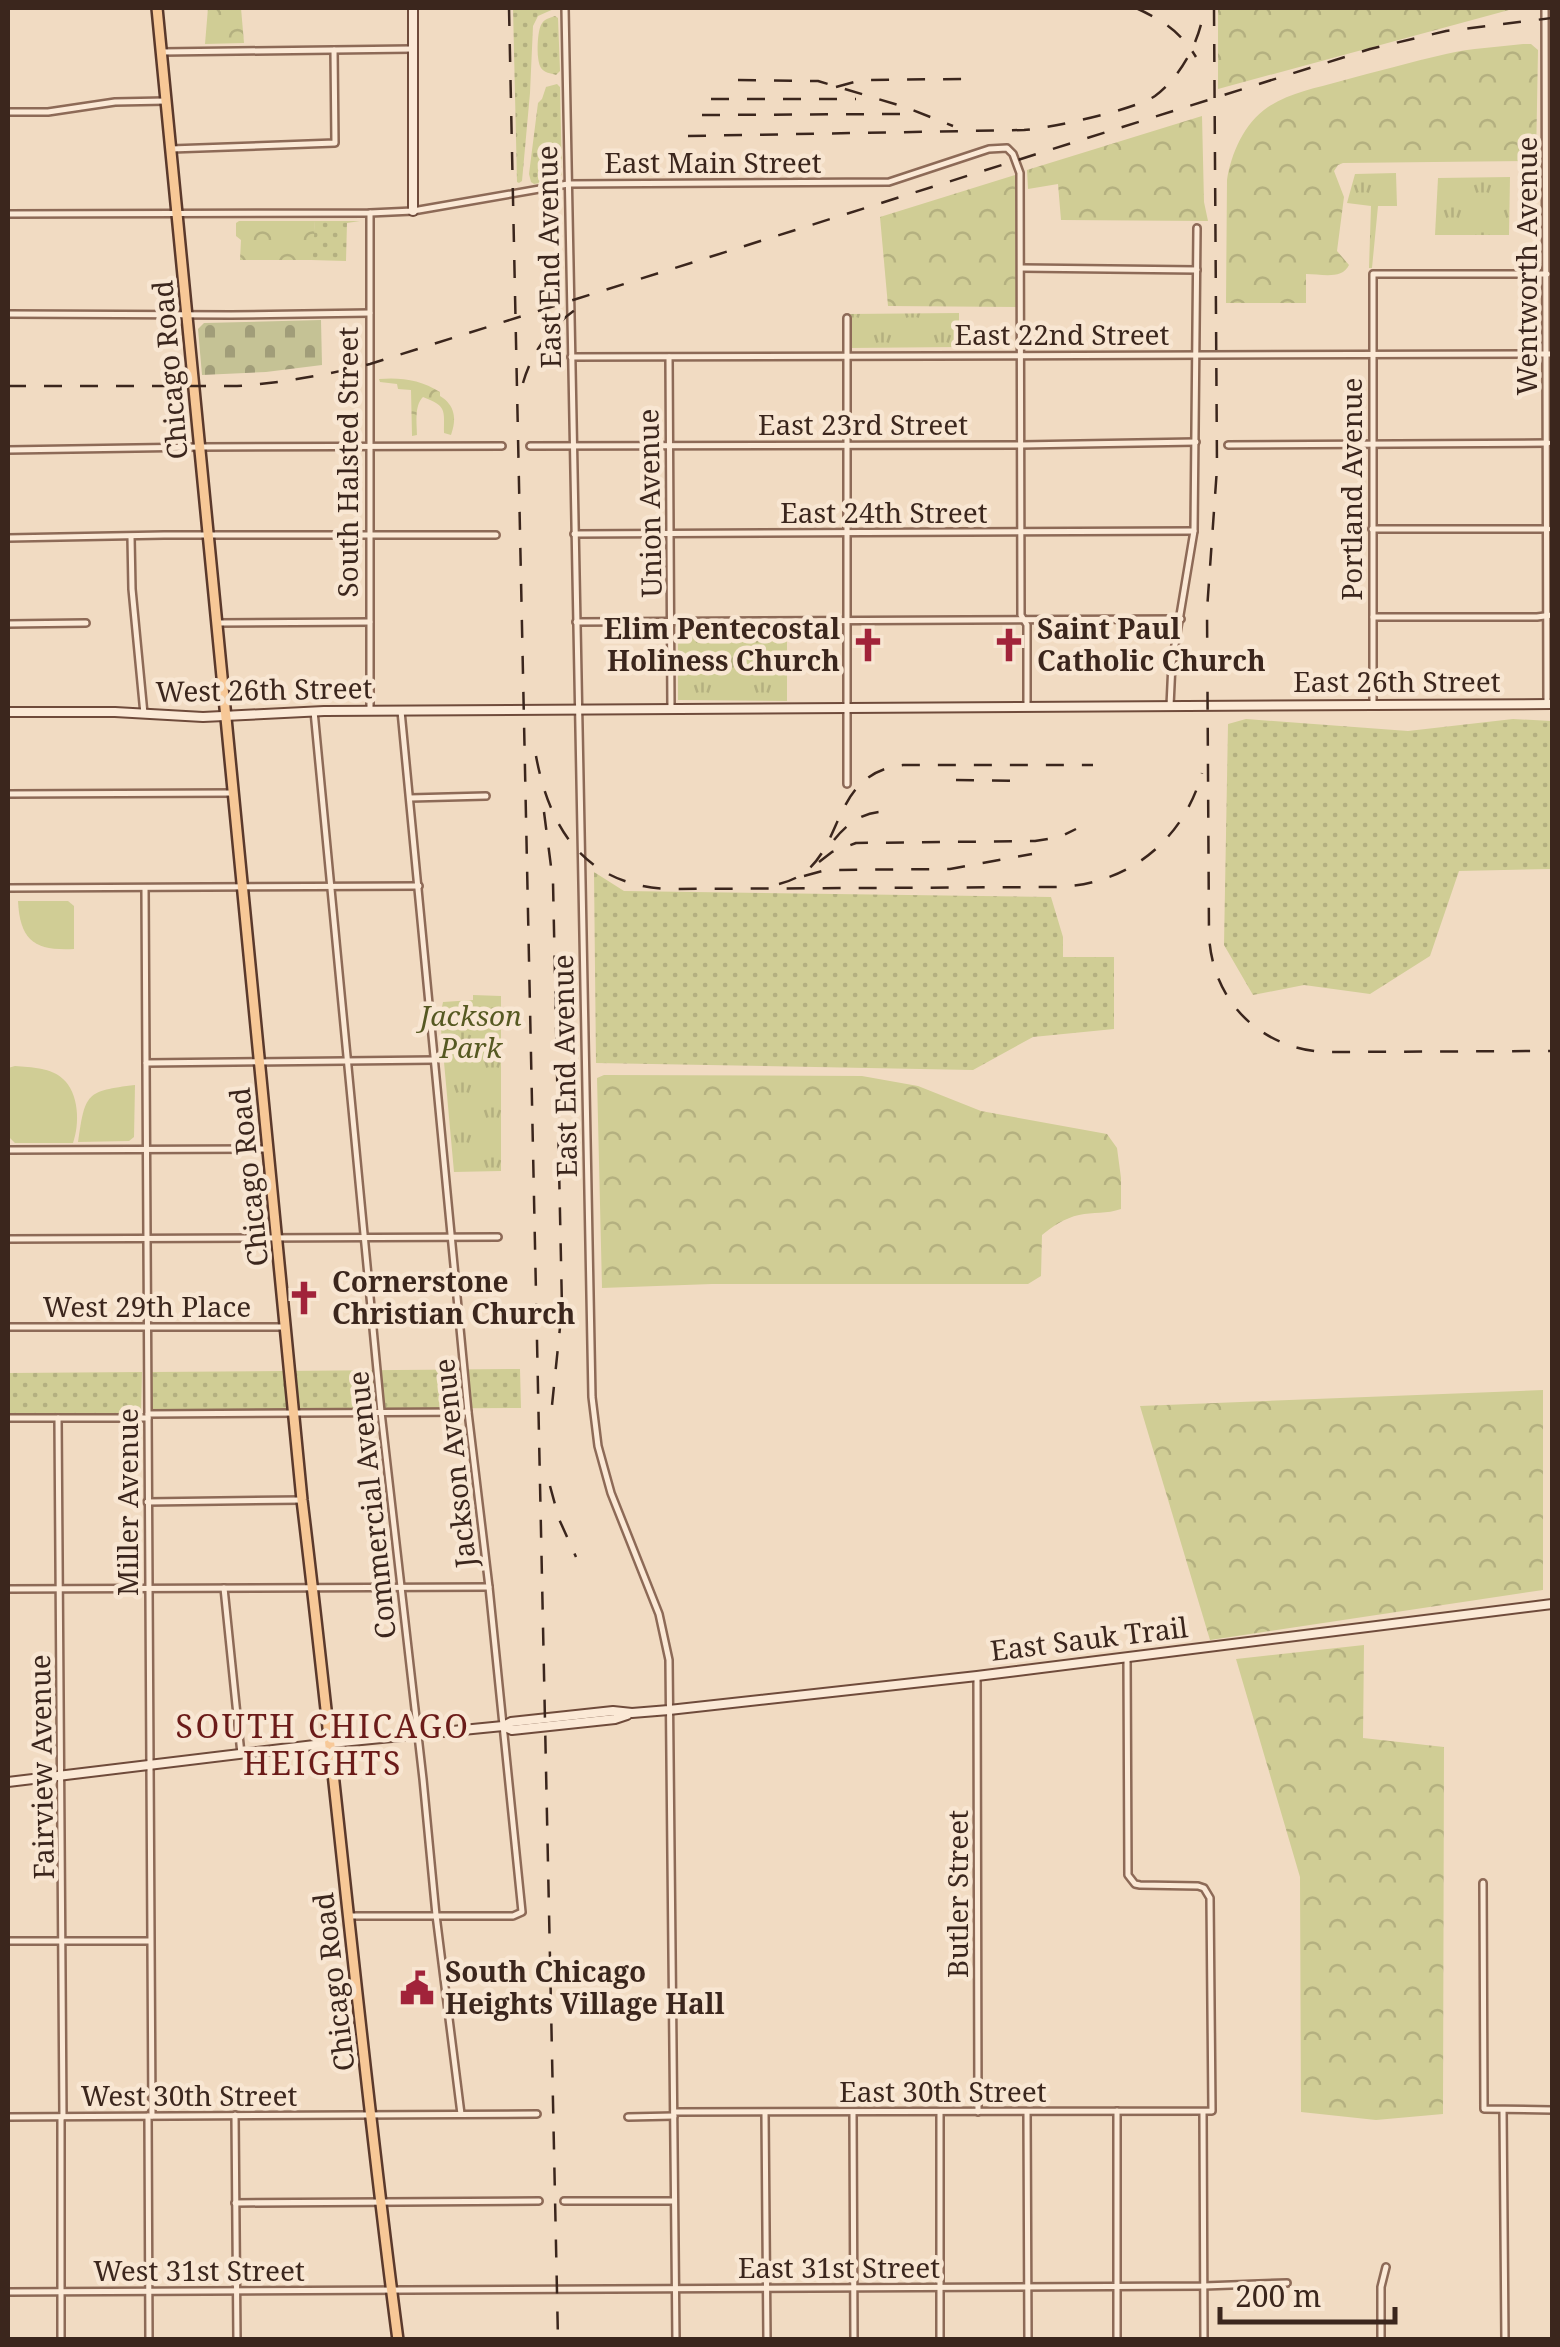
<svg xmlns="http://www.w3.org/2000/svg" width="1560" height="2347" font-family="'Noto Serif',serif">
<defs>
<pattern id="grass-dots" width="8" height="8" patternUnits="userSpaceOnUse" patternTransform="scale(2.5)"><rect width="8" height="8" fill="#d0cd95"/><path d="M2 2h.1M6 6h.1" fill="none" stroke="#b4b080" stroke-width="1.8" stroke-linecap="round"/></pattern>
<pattern id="forest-crowns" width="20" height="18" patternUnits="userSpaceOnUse" patternTransform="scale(2.5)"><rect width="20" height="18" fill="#d0cd95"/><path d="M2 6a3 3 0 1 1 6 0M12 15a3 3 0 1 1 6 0" fill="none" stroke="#b4b080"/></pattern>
<pattern id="cemetery-stones" width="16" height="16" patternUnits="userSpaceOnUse" patternTransform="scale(2.5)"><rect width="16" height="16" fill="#c5c295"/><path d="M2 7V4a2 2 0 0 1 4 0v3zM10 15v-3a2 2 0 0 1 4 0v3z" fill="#a19d79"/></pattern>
<pattern id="park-tufts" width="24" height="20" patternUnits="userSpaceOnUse" patternTransform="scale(2.5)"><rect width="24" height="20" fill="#d0cd95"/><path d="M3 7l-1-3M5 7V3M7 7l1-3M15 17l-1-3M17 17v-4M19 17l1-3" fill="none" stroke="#b4b080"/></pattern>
</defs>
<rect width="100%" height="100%" fill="#f1dbc2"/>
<!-- grass -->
<g fill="url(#grass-dots)">
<path d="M513,8H556L538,16L533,26L530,93L522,181L519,183L517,182Z"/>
<path d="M555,16L558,18L560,71L556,75C550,73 545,73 541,68C536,60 537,33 541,25C544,19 549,18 555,16Z"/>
<path d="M557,84L560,87L562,174L557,180L534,184L531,182L529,174L538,103L542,99L546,87Z"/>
<path d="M315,221H360L347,223L346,261L311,260Z"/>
<path d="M1246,719L1408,731L1513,719L1552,721V869L1459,871L1430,956L1370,994L1304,985L1253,995L1224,945L1228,724Z"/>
<path d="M594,872L624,891L1051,897L1063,937V957H1114V1029L1033,1037L973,1070L596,1063Z"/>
<path d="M520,1369L521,1408L151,1410L152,1372Z"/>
<path d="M142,1372L141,1413L8,1414V1373Z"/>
</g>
<!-- forest -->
<g fill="url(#forest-crowns)">
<path d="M208,8H241L244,43L205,44Z"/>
<path d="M1218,8H1509V10L1218,89Z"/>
<path d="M1523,44H1531L1538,50L1536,161L1343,163L1338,165L1334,171L1344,197L1337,251L1349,265C1342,280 1321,274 1306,274V303H1226L1227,180C1231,154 1244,123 1268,107C1289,93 1316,88 1341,81C1375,72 1411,62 1446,54C1471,48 1498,47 1523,44Z"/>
<path d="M1202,116L1204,202L1208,221L1061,220L1058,184L1028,189L1027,170Z"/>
<path d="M1015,175L1016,307L888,306L880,217Z"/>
<path d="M239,221H315L313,254L311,260H240L241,240L236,236V223Z"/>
<path d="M379,379C401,377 421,380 440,392V396C455,405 457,419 451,435L444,433C444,410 447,406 423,397C414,406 417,423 417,435L412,436L411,390L398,389L397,384L380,382Z"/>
<path d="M604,1075L862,1076L918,1086L981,1111L1107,1134L1117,1148L1121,1178V1209C1107,1214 1093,1212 1079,1215C1065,1218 1053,1226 1042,1235L1041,1276L1028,1284H712L602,1288L597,1078Z"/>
<path d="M1543,1390V1590L1210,1640L1140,1406Z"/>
<path d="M1364,1645L1363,1738L1444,1747L1443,2114L1376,2120L1301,2112L1300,1877L1236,1659Z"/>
</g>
<!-- cemetery -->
<path fill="url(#cemetery-stones)" d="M321,320L322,365L266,372L202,375L198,329L204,323Z"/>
<!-- park -->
<g fill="url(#park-tufts)">
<path d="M1396,173L1397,206H1378L1372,268H1369L1371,206L1347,203L1355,174Z"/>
<path d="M1510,177L1509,235H1435L1438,178Z"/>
<path d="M959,313V347L849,348V314Z"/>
<path d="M678,629H787V701L678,700Z"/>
<path d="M473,995L501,996V1171L454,1172L439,1007H442L443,1002L473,1000Z"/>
</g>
<!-- pitch -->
<g fill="#d0cd95">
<path d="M18,901H68L74,906V949C35,951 20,941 18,901Z"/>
<path d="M15,1066C31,1067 52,1068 63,1079C79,1093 80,1124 73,1143H15L8,1136V1068Z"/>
<path d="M135,1085L134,1137L129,1141L78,1142C85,1093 86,1091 135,1085Z"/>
</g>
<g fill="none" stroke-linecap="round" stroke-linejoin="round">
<!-- street casing -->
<g stroke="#8d6a57" stroke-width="10">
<g id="street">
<path d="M565,8L592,1397L598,1446L611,1493L659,1614L669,1660L676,2340"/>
<path d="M1545,8L1547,704"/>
<path d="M162,52L412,49"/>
<path d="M8,112H48L115,102L166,101"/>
<path d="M171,149L335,143L334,50"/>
<path d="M8,214L370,213L413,211L568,184L889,182L989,149L1007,148L1013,154L1020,173L1021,615L1027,625V707"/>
<path d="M1021,268L1197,270"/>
<path d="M8,314L231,315L370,313"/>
<path d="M847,318V784"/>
<path d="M571,357L1552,354"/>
<path d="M669,357L671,709"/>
<path d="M1228,445L1548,443"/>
<path d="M530,446L1021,445L1196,442"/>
<path d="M8,450L200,447L502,446"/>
<path d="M1372,529H1548"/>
<path d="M574,534L1194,531"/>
<path d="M131,537L132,589L144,714"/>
<path d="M8,538L164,535H496"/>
<path d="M1373,617H1537L1552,615"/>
<path d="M576,622L1181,619"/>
<path d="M217,623L370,622"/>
<path d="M8,624L86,623"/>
<path d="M1373,704V274H1547"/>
<path d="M1170,706L1172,663L1194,531L1197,228"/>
<path d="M370,710V213"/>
<path d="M314,711L381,1412L423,1779L436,1915L461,2114"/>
<path d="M8,794L233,793"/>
<path d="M410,798L486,796"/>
<path d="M8,888L419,886"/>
<path d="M145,888L152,2116"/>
<path d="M146,1063L435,1060"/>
<path d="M8,1150L268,1149"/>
<path d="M8,1239L498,1237"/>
<path d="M8,1327H283"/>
<path d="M148,1414L468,1412"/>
<path d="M8,1418H148"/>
<path d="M58,1418L63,2117"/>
<path d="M147,1502L302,1500"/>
<path d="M224,1588L241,1754"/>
<path d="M8,1589L489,1587"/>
<path d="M977,1676L978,2112"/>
<path d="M1483,1883L1484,2109L1552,2110"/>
<path d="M350,1916H513L522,1912L489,1587L468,1412L401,711"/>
<path d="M8,1941H149"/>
<path d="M1503,2110L1505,2340"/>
<path d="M1117,2111V2340"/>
<path d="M674,2112L1212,2111L1210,1898L1204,1888L1198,1886L1140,1885L1135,1884L1128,1875L1127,1658"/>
<path d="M1027,2112L1028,2340"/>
<path d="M765,2113L767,2340"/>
<path d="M853,2113L854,2340"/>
<path d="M940,2113V2340"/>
<path d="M1203,2113L1204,2340"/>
<path d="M235,2115L237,2340"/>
<path d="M148,2116L149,2340"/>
<path d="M8,2117L537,2114"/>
<path d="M61,2117V2340"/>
<path d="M628,2117L674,2116"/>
<path d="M564,2201H674"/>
<path d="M235,2203L539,2201"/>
<path d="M8,2292L1204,2286L1287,2283"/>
<path d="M1381,2340V2287L1386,2267"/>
</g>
</g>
<!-- secondary casing -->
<g stroke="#6f4b3b" stroke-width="12">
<g id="secondary">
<path d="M413,8V211"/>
<path d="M8,712H115L203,717L324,711L1552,704"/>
<path d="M503,1726L512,1730L615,1719L627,1715"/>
<path d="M8,1782L331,1743L503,1726L511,1722L613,1711L632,1713L669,1710L977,1676L1552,1604"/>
</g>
</g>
<!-- primary casing -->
<g stroke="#5a392c" stroke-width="14">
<path id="primary" d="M157,8L302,1500C336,1780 361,2060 398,2340"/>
</g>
<!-- street -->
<use href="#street" stroke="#fbe9d6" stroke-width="5"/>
<!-- secondary -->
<use href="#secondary" stroke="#fbe9d6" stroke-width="8"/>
<!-- primary -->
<use href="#primary" stroke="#f7c897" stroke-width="9"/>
<!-- rail -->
<g stroke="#3b261d" stroke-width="2.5" stroke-dasharray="18 18" stroke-linecap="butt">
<path d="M509,8L558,2340"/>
<path d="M1136,8C1162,20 1181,32 1196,57"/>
<path d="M1214,8L1217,468L1207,610L1209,935C1212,1000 1259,1048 1324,1052L1552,1051"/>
<path d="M738,80L818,81L905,107L953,126"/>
<path d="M836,87L862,80L962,79"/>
<path d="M711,99H856"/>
<path d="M702,115L902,114"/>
<path d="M688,136L1024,130C1051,128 1134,110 1155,96C1181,77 1201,39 1204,8"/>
<path d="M523,383C533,348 555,321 586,303"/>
<path d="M8,386H237C282,383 326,375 370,364L1370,49L1446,31L1552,18"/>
<path d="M536,756C550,831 586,885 668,889L1055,887C1126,886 1183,842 1202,773"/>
<path d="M956,780L1025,781"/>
<path d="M544,812L553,882L562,1308L551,1415"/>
<path d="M834,840C846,825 860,814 879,812"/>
<path d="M819,862L832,852L856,843L1035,841L1060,837L1076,829"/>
<path d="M804,876L826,870L950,869L1032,854"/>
<path d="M779,884C851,867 821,775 903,765H1093"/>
<path d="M550,1486L559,1519L576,1557"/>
</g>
</g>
<!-- icons -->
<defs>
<g id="church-bare" transform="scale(2.7)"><path d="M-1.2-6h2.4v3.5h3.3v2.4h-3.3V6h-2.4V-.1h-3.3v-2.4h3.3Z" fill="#a1233a" stroke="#f8e6d2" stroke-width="2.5" paint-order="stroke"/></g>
<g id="civic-bare" transform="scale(2.7)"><path d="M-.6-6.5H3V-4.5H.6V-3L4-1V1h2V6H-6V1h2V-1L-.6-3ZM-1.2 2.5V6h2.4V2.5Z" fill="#a1233a" stroke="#f8e6d2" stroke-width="2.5" paint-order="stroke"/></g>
</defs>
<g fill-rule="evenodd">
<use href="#church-bare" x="868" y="645"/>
<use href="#church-bare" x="1009" y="645"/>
<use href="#church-bare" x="304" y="1298"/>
<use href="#civic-bare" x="417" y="1988"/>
</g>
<g text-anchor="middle" stroke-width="9" stroke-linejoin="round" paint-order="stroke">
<!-- street labels -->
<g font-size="28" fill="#3b261d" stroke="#f8e6d2">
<text x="713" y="173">East Main Street</text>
<text transform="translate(549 257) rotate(-91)" y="10">East End Avenue</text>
<text transform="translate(1527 266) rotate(-90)" y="10">Wentworth Avenue</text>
<text x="1062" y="345">East 22nd Street</text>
<text transform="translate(170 370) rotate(-95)" y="10">Chicago Road</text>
<text x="863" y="435">East 23rd Street</text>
<text transform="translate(348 462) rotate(-90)" y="10">South Halsted Street</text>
<text transform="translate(1352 489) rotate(-90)" y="10">Portland Avenue</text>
<text transform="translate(650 503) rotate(-91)" y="10">Union Avenue</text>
<text x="884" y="523">East 24th Street</text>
<text x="1397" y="692">East 26th Street</text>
<text transform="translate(264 690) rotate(-1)" y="10">West 26th Street</text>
<text transform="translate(565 1066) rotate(-91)" y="10">East End Avenue</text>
<text transform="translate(249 1177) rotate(-96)" y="10">Chicago Road</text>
<text x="147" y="1317">West 29th Place</text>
<text transform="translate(455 1463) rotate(-96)" y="10">Jackson Avenue</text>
<text transform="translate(128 1502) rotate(-90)" y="10">Miller Avenue</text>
<text transform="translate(372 1505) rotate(-96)" y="10">Commercial Avenue</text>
<text transform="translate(1089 1639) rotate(-7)" y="10">East Sauk Trail</text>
<text transform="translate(42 1767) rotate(-91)" y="10">Fairview Avenue</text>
<text transform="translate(958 1894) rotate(-90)" y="10">Butler Street</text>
<text transform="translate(334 1982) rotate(-97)" y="10">Chicago Road</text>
<text x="943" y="2102">East 30th Street</text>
<text x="189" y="2106">West 30th Street</text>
<text x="839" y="2278">East 31st Street</text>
<text x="199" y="2281">West 31st Street</text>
</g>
<!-- poi labels -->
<g font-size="28" font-weight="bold" fill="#3b261d" stroke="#f8e6d2" text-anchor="start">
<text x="840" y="639" text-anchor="end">Elim Pentecostal<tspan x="840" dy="32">Holiness Church</tspan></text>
<text x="1037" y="639">Saint Paul<tspan x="1037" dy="32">Catholic Church</tspan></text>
<text x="332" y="1292">Cornerstone<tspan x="332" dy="32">Christian Church</tspan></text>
<text x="445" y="1982">South Chicago<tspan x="445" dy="32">Heights Village Hall</tspan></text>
</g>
<!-- park labels -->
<g font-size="28" font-style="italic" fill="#565922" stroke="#f8e6d2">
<text x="471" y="1026">Jackson<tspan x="471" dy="32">Park</tspan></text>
</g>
<!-- quarter labels -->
<g font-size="32" letter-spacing="2.5" fill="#6b1b19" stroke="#f8e6d2">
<text x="323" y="1738">SOUTH CHICAGO<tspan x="323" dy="37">HEIGHTS</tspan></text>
</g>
</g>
<!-- border -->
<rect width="1560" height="2347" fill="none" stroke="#3b261d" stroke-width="20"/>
<!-- scale -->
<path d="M1220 2307v15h175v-15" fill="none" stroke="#3b261d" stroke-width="5"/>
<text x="1235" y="2307" font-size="30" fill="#3b261d" stroke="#f8e6d2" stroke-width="8" paint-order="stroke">200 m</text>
</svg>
